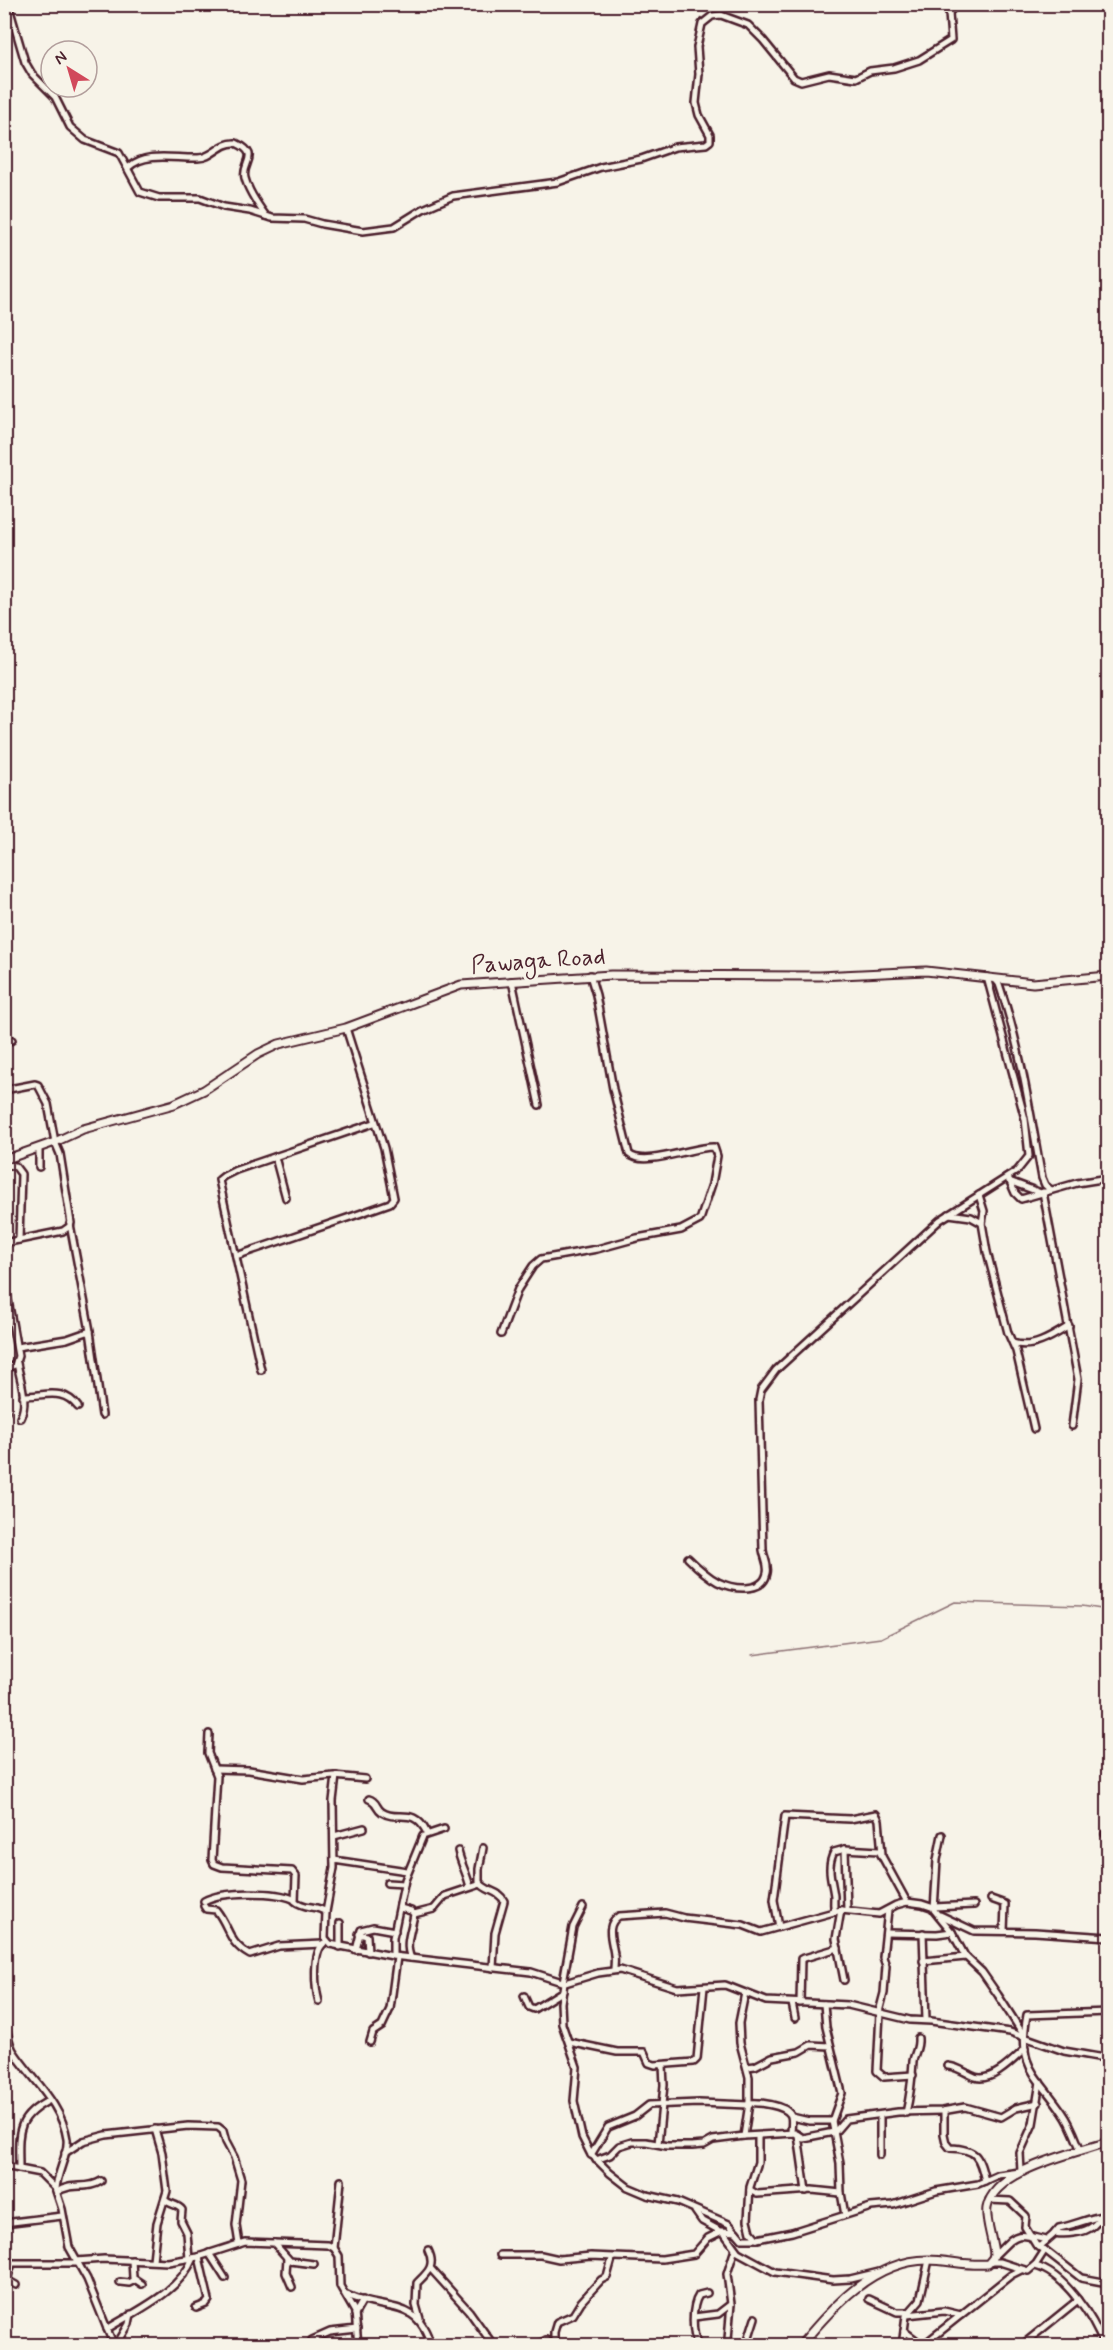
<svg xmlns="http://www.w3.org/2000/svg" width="1113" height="2350" font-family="Mynerve,sans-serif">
<rect width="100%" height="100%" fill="#f7f3e8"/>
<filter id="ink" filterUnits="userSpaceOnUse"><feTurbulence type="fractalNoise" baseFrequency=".0167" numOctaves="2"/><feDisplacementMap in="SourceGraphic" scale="12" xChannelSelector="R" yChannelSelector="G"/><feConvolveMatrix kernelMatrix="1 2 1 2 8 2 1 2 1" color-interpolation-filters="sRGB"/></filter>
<g filter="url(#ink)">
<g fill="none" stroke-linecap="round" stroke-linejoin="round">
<!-- stream -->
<path stroke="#8e7275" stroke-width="1.5" d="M752,1655L881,1638L955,1602L1082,1606L1108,1610"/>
<!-- street casing -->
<g stroke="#4a1f2b" stroke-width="10">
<g id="street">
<path d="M8,4L25,62L32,74L55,97L70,127L85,140L119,153L140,192L159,198H200L224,207L250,211L272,218L304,219L322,224L363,231L394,227L423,209L453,196L558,182L601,167L641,159L675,147L706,144L710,141V135L699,115L696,103L699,74L697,47L702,24L712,16L721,15L748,25L763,40L794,78L801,81L829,74L856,78L870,71L894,68L919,60L951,40L949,13L956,4"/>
<path d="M129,167C146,151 176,159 198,158C213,158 220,142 236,143C262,155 241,163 245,178C248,191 258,205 266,216"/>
<path d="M995,979L999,984C1021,1047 1030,1113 1042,1178L1045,1185L1051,1190"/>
<path d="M512,981L539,1105"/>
<path d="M4,1043L12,1040"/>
<path d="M4,1090L35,1084L38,1085L48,1104L55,1142L60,1154L71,1223L70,1226L63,1231L4,1243"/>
<path d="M39,1148V1167"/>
<path d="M275,1157L286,1198"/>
<path d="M4,1165L15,1166L21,1174L19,1240"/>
<path d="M1008,1177L1015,1193L1021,1199L1077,1183L1108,1178"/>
<path d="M1009,1181L1041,1193"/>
<path d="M1043,1192L1078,1379L1072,1426"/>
<path d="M979,1195L984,1211L982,1223L987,1252L1008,1333L1016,1351L1034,1429"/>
<path d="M949,1214L971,1217L982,1223"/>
<path d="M70,1224L90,1331L102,1415"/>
<path d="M236,1256L356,1215L390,1203L394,1198L384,1148L346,1028"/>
<path d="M4,1277L18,1356L15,1365L4,1369"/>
<path d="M501,1334L518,1289L533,1266L541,1259L597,1249L637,1238L681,1230L700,1220L712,1184L717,1156L714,1147C694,1146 644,1168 629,1154L613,1089L596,995L590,975"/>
<path d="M1013,1343C1032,1350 1053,1336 1069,1326"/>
<path d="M17,1347L67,1339L90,1331"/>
<path d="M17,1363C20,1380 29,1402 20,1418"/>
<path d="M261,1370L219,1180L224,1176L236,1170L374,1123"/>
<path d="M23,1396C46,1396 63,1387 78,1407"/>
<path d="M4,1413L6,1411"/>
<path d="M688,1558C697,1567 707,1576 718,1582C732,1589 763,1594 767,1573C769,1565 764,1558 763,1550L759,1400L761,1390L776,1370L940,1220L1017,1171L1029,1156L1025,1119L987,977"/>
<path d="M209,1734L208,1753L217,1776L212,1860L214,1864L222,1867L292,1871L296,1876L295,1901C304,1909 317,1905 326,1912L325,1938L330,1944L393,1956L531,1972L565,1983L598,1973L620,1970L677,1988L725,1985L766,2001L848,2005L910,2020L931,2021L1010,2032L1064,2051L1098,2057L1108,2056"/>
<path d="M214,1769L249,1770L303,1779L334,1776L365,1779"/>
<path d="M369,1799C377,1801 376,1808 382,1812C398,1823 413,1805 427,1833"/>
<path d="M1105,1834L1108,1835"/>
<path d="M942,1835L937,1860L934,1910L952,1932L965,1956L982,1972L998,1995L1023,2034"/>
<path d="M334,1836L364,1828"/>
<path d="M483,1848L479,1869V1882C486,1892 499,1890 504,1901L495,1933L493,1968"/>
<path d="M845,1849L847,1910"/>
<path d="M458,1851C461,1864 467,1874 470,1887"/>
<path d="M334,1860L407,1871"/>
<path d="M387,1883L404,1884"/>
<path d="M991,1899L1005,1904L1004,1931"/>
<path d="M204,1901C222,1891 275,1891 293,1899"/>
<path d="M204,1906L206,1909L216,1910C230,1927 227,1942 250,1955L279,1946L323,1944"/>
<path d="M934,1907L974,1905"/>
<path d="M400,1908L411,1911L414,1914C412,1929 404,1944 411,1958"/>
<path d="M841,1910L836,1939L844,1980"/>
<path d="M326,1912L334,1868L333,1801L336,1776"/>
<path d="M835,1912C833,1906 834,1902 834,1896C832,1880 826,1868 834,1852L845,1849L879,1851L907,1902"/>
<path d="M414,1914L434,1909L445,1896L481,1884"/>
<path d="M940,1915L974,1931L1035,1932L1108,1937"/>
<path d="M779,1927L774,1900L785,1816L850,1819L876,1814L879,1820L882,1854"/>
<path d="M886,1933L937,1934L952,1932"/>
<path d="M923,1933L926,2020"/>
<path d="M359,1934L367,1936L368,1952"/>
<path d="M340,1947V1923"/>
<path d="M356,1950L361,1930L373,1927L395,1931"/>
<path d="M393,1956V1938L405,1880L423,1836L444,1829"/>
<path d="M923,1961L966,1957"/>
<path d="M614,1970C614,1965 615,1960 614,1955C613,1942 604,1925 619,1916L665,1913L684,1918L743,1925L761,1932L841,1910L879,1914L896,1905L907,1902L922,1904L934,1908"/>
<path d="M563,1982L573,1927L583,1907"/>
<path d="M564,1983L561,2003L562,2024L577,2067L574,2101L582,2137L590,2153L610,2173L628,2187L647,2195L678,2202L729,2224L742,2239H757L792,2232L871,2207L893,2205L936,2191L978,2184L998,2175L1020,2172"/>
<path d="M524,1996L529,2007L534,2009L563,1991"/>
<path d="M319,2002C315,1988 312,1953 324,1943"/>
<path d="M792,2003L795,2018"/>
<path d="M800,2003L801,1959L838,1948"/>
<path d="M824,2004L826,2027L842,2093L832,2121L840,2163L841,2193L845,2215"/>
<path d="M879,2012L884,1993L886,1966L883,1957L888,1910"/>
<path d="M880,2013L877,2071L884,2077L913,2075"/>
<path d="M4,2021C8,2030 8,2043 14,2052C32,2079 62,2104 67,2139C69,2153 57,2172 56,2189"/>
<path d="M370,2042L373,2032L382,2026L390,2009L397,1957"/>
<path d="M569,2042L617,2052H644L649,2063L655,2065L694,2062L697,2059L704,1987"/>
<path d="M948,2066C959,2067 965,2073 975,2077C992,2083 1014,2059 1025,2049"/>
<path d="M747,2067L755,2066L772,2057L799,2052L811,2045L830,2046"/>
<path d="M749,2103C759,2102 784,2105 790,2114C793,2118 791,2128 791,2133"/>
<path d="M944,2111V2134L946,2143L950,2148C977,2149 979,2156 985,2181"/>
<path d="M906,2113C911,2092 912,2080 913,2061C914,2053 919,2049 918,2038"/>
<path d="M880,2116V2155"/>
<path d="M792,2117L809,2121H832"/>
<path d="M834,2133L846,2119L898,2112L942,2111L965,2107L1001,2117L1016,2108L1038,2103"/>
<path d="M798,2135L806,2191"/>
<path d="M744,2136L749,2103V2077L740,2043L739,2023L745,1993"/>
<path d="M658,2144L664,2085L663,2065"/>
<path d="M1081,2151C1076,2139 1071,2124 1063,2113C1036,2073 1017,2069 1027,2015L1108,2012"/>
<path d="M65,2153L83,2141L106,2135L188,2126L218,2127L223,2131L226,2142L234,2157L241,2180L236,2225L239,2244"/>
<path d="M591,2155L608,2127L635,2116L649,2105L699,2103L749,2105"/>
<path d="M596,2160L610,2155L619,2146L632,2142H646L667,2146H692L704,2145L713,2140L744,2136L795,2133L803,2138L834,2132"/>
<path d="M4,2166L40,2173L55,2188L62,2209L69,2247L87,2279L114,2346"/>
<path d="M19,2169C19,2134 14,2118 50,2100"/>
<path d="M1021,2171L1020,2153L1033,2124L1040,2082"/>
<path d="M750,2190L757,2194L812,2190L841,2193"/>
<path d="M57,2192C71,2182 88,2190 101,2181"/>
<path d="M165,2200C170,2205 178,2204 182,2210L181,2221L187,2233L189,2259"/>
<path d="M989,2200L1010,2201L1026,2216L1025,2227L1036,2245L1045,2250L1081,2278L1108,2283"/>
<path d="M695,2211L702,2221L724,2233L738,2252L775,2272L833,2280L850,2279L879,2272"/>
<path d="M4,2225L12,2222L62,2216"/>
<path d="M1055,2233C1065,2235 1085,2233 1093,2226C1100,2220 1100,2216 1108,2213"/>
<path d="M757,2239L751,2232L748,2220L750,2187L758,2162V2137"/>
<path d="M274,2243L290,2261L314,2264"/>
<path d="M1039,2247L1053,2235L1059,2228C1074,2225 1087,2219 1102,2216"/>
<path d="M334,2248L341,2181"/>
<path d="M735,2249L727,2274L731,2304L728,2339L731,2344L743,2346"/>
<path d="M209,2253L225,2278"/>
<path d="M500,2255H541L559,2259L591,2256L662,2259L694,2254L708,2238L722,2231L736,2232"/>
<path d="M994,2256C1018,2233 1013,2232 1046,2240"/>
<path d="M287,2258L286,2273L292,2287"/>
<path d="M132,2260L133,2278L142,2284"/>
<path d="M153,2260L157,2223L167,2191L162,2153L155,2129"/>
<path d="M76,2261L104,2259L168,2262L198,2257L245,2242L328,2245L334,2248L339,2256L340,2286L355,2312L358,2346"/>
<path d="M990,2262H1000L1028,2271L1036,2264L1045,2250"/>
<path d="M4,2263H78"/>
<path d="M12,2263L7,2280L16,2285"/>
<path d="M1035,2266C1064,2273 1094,2318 1104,2346"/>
<path d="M431,2269L469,2311L494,2346"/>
<path d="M120,2282L129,2283L135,2280"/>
<path d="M347,2295C384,2313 418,2296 431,2346"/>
<path d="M869,2299L897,2312H909"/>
<path d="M196,2308L206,2304L209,2300L199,2257"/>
<path d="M355,2314L363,2300"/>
<path d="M907,2315L944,2311L961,2315"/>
<path d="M694,2317L718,2314L731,2304"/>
<path d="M420,2319L416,2305L417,2283C428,2272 436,2266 428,2250"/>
<path d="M107,2329C136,2311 180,2292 193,2258"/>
<path d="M904,2331L916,2340L917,2346"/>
<path d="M312,2340L330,2332L357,2329"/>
<path d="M116,2346L129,2324L131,2314"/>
<path d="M536,2346L546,2340L553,2346"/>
<path d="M554,2346V2332L557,2322L573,2315L581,2302L601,2280L607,2277L612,2259"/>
<path d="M698,2346C692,2333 691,2307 699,2295L707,2293"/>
<path d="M746,2346L755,2318"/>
<path d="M902,2346L906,2316L920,2300L929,2260"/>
<path d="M922,2346L1011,2275L1021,2270"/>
<path d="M1021,2346L1078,2300"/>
</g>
</g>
<!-- secondary casing -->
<g stroke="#4a1f2b" stroke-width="11">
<g id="secondary">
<path d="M4,1160L55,1142L83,1129L174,1104L204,1090L258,1054L279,1044L346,1028L461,985L611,975L819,976L926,971L1033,983L1108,976"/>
<path d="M800,2346C832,2307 874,2260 928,2260C949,2260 965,2266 988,2264L993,2258L994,2254C993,2240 985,2220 987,2208C994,2169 1076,2153 1108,2142"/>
</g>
</g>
<!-- street -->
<use href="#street" stroke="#f7f3e8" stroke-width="5"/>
<!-- secondary -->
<use href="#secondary" stroke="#f7f3e8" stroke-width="7"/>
</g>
</g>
<g text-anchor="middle" stroke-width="6" stroke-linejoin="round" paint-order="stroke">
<!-- street labels -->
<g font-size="24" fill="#4a1f2b" stroke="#f7f3e8">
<text transform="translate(538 960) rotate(-4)" y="8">Pawaga Road</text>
</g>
</g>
<!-- margin -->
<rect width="1113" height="2350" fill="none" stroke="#f7f3e8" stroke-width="24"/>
<rect x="12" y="12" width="1089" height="2326" fill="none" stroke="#4a1f2b" stroke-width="2" filter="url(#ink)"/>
<!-- north arrow -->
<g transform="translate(69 69) rotate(323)"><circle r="28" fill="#f7f3e8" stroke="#b29e9c" stroke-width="1.5"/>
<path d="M0-4.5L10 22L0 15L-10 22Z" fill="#d1495b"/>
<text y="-9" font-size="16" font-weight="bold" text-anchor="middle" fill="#4a1f2b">N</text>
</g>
</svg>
